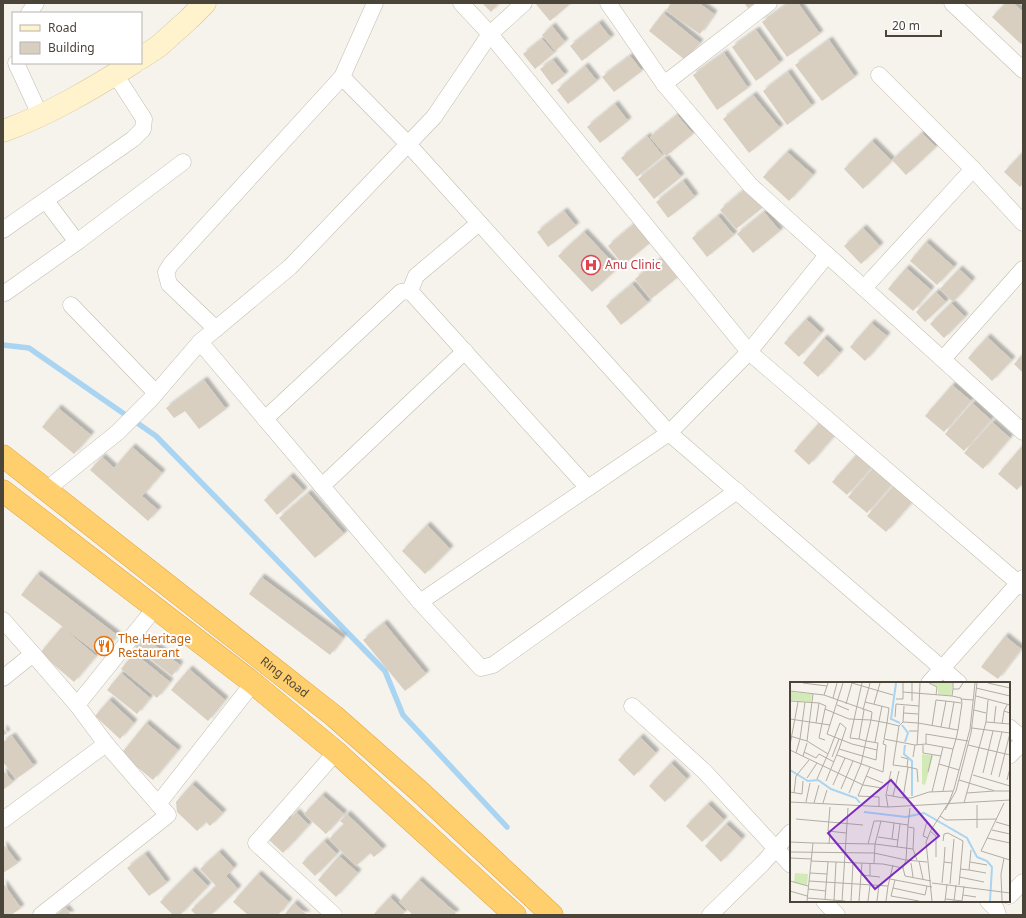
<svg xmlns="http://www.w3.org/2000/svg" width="1026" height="918" font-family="'Noto Sans',sans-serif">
<defs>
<filter id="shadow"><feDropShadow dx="3.5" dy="-3.5" stdDeviation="1" flood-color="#0004"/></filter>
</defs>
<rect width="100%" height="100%" fill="#f6f3ec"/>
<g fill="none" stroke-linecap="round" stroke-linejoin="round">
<!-- stream -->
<path stroke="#a9d4f2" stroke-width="5.5" d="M3,345L29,348L156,436L385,671L403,715L507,827"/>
</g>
<!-- building -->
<g fill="#d8cfc1" filter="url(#shadow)">
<path d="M482,3H499L491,12Z"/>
<path d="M535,3H571L550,21Z"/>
<path d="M671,3H699L714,14L700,34L666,11Z"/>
<path d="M744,3H755L748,8Z"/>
<path d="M789,3H798L820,34L787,57L762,22Z"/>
<path d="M1006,3H1013L1023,12V42L1021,44L992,17Z"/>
<path d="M663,13L700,43L685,60L649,31Z"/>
<path d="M599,23L611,38L582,61L570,46Z"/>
<path d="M552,26L565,42L555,51L542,35Z"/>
<path d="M756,30L780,63L756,81L732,47Z"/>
<path d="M542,39L554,53L535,69L523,54Z"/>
<path d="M829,40L855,77L822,101L795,65Z"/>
<path d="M724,53L748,88L717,110L693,75Z"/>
<path d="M630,56L642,71L614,92L602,77Z"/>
<path d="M553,60L565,75L552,85L540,69Z"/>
<path d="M585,66L597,81L568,104L557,90Z"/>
<path d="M788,72L812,106L787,125L763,91Z"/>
<path d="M753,95L780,128L749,153L723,119Z"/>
<path d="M615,104L628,121L600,143L587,127Z"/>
<path d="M677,115L693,134L666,156L650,137Z"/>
<path d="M922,133L936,147L906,175L892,160Z"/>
<path d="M647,136L663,156L637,177L621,158Z"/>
<path d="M872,141L892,161L863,189L844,169Z"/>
<path d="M787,152L813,175L789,201L763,177Z"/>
<path d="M1023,152V184L1020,187L1004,172Z"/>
<path d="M665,158L681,177L654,199L638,179Z"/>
<path d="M683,181L695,197L668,218L656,202Z"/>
<path d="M746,188L762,208L736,229L720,210Z"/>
<path d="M564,211L576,226L548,247L537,232Z"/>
<path d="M764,212L780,231L753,253L737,234Z"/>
<path d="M718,216L734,235L707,257L692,238Z"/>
<path d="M634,224L650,243L623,265L608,246Z"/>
<path d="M863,228L880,246L861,264L844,246Z"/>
<path d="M584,232L618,268L592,292L558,256Z"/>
<path d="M926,242L954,267L937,285L910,261Z"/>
<path d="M662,258L678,277L651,299L635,279Z"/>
<path d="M906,268L931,290L913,311L888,289Z"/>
<path d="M959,269L972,281L953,302L940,289Z"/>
<path d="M632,284L648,303L621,325L606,306Z"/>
<path d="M936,292L946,302L925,322L916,312Z"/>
<path d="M951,303L965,317L944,338L930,324Z"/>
<path d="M806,319L821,333L799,357L784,343Z"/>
<path d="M871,323L887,336L865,361L850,347Z"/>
<path d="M987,337L1012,360L992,381L968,358Z"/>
<path d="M824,338L840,353L818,377L803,363Z"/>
<path d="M1023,354V373L1014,364Z"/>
<path d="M204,380L226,409L199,429L185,411L174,418L166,408Z"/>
<path d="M952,385L971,401L944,432L925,416Z"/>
<path d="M972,403L991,420L964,451L945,434Z"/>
<path d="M58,408L91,435L74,454L42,427Z"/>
<path d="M992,422L1010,438L983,469L964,453Z"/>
<path d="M819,423L834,436L809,465L794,451Z"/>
<path d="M1023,445V483L1017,490L998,474Z"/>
<path d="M132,447L162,473L142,496L158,510L148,521L90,470L102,457L114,468Z"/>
<path d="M857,454L872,467L847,495L832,482Z"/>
<path d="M875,466L894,482L867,513L848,497Z"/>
<path d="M290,476L304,491L277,515L264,500Z"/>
<path d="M895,484L913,501L886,532L867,516Z"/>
<path d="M308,493L344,534L315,558L279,518Z"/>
<path d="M427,525L450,549L425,574L402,551Z"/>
<path d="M37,574L117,635L101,656L21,595Z"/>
<path d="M261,577L343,638L330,655L249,594Z"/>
<path d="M384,623L426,674L405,691L363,640Z"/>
<path d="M62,627L96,656L74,682L40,653Z"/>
<path d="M143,636L180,665L172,676L135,647Z"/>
<path d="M1005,636L1021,649L998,679L981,667Z"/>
<path d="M134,653L170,682L157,698L121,669Z"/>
<path d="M189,669L225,700L208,721L171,690Z"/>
<path d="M121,673L150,698L137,714L107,690Z"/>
<path d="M109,700L134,723L120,739L95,716Z"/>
<path d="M146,723L178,750L153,780L121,754Z"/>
<path d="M3,728L7,733L3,736Z"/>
<path d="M12,736L34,766L16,779L3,762V742Z"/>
<path d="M640,737L656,753L634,776L618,760Z"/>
<path d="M671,763L687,779L665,802L649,786Z"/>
<path d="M3,770L13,782L3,790Z"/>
<path d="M192,784L223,813L210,826L206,822L197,831L177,812L176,802Z"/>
<path d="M322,795L344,814L326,834L304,814Z"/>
<path d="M708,804L724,820L702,842L686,826Z"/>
<path d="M296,812L309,825L283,853L267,838L286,817L289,820Z"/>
<path d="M347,814L383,849L374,857L370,853L356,866L329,839L344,824L340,821Z"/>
<path d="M726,824L742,839L721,862L705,846Z"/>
<path d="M324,841L337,854L315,876L302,863Z"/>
<path d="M3,844L18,863L3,873Z"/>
<path d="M219,852L234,868L226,876L238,889L211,915H196L191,910L216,886L200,869Z"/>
<path d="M145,854L167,883L149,896L127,868Z"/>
<path d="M339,856L358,873L336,897L318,880Z"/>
<path d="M192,870L208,886L180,915H173L160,902Z"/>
<path d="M258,874L289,902L278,915H248L233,902Z"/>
<path d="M419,880L456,913L454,915H413L399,902Z"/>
<path d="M3,883L21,908L11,915H3Z"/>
<path d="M390,897L405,912L402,915H373Z"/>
<path d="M294,903L307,915H284Z"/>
<path d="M66,908L71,915H55Z"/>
</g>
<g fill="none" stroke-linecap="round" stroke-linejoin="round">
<!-- street casing -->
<g stroke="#c2bbae" stroke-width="17">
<g id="street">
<path d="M461,3L490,34L434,117L290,267L200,342L420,602L669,433L959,683"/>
<path d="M524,3L490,34L749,352L1023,587"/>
<path d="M608,3L664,84L750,185L1023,432"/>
<path d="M952,3L1023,70"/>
<path d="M29,13L36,3"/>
<path d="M16,63L40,115"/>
<path d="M879,75L973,169L1023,223"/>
<path d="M342,77L408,144L669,433L749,352L827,255"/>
<path d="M664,84L769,3"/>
<path d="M3,230L133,139L143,129L144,119L115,74"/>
<path d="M77,242L183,162"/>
<path d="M864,288L973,169"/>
<path d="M410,291L588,488"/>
<path d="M410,291L416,276L479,223"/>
<path d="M5,293L77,242L46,201"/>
<path d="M71,305L156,393"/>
<path d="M216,329L169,284L166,272L171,264L342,77L375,3"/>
<path d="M943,359L1023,269"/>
<path d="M265,419L401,292L410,291"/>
<path d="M322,486L465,351"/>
<path d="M46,490L118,432L150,400L200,342"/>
<path d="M420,602L481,668L493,665L737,491"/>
<path d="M3,620L33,654L3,678"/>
<path d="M33,654L77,705L106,744L158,804"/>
<path d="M929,683L1023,578"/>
<path d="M77,705L155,608"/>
<path d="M632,706L704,771L791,865"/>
<path d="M1009,727L1023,739"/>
<path d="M1009,756L1023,742"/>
<path d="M3,820L106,744"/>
<path d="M1009,896L1023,882"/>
<path d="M824,901L837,915"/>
<path d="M988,901L996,909L998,915"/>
<path d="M41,915L168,815L158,804L253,683"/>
<path d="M334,915L256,843L336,752"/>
<path d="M710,915L762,864L791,832"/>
</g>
</g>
<!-- secondary casing -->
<g stroke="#d6c79b" stroke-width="23">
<g id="secondary">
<path d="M141,58L159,46L189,19L205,3"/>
<path d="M3,131C48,115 92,89 133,63"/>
</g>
</g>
<!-- highway casing -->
<g stroke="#e0a43c" stroke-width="23">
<g id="highway">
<path id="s1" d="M3,456L334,716L418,790L552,915"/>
<path d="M3,491L253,683L336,752L515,915"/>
</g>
</g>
<!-- street -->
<use href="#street" stroke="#fff" stroke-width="16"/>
<!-- secondary -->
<use href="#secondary" stroke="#fff3cd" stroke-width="22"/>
<!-- highway -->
<use href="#highway" stroke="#ffcf6e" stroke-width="22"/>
</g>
<!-- icons -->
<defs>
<g id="hospital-ring" transform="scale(1)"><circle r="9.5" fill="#fff" stroke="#e0444e" stroke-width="1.5"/><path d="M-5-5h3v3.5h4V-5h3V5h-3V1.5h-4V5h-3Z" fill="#e0444e"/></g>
<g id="restaurant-ring" transform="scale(1)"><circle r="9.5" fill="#fff" stroke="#e8710a" stroke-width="1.5"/><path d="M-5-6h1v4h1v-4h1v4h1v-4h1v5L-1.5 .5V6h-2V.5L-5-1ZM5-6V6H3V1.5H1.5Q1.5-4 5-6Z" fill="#e8710a"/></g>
</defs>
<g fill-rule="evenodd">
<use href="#hospital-ring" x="591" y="265"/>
<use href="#restaurant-ring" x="104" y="646"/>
</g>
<g text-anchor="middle" stroke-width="4" stroke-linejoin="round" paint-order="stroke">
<!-- health labels -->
<g font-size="12" fill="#be3a42" stroke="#fff" text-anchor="start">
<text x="605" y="269">Anu Clinic</text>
</g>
<!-- food labels -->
<g font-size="12" fill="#c56008" stroke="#fff" text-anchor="start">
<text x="118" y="643">The Heritage<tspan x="118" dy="14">Restaurant</tspan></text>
</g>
<!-- street labels -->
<g font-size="12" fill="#4b4439" stroke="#fff">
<text dy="4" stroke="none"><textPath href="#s1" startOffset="358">Ring Road</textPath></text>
</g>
</g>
<!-- overview -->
<g transform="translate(790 682)">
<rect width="220" height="220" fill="#f6f3ec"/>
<path d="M140,1H163L161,14L148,12V5ZM1,10L22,12L21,20L1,18ZM132,72L143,74L135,103L132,102ZM5,191L18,192L17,203L4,200Z" fill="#d2eab5"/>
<path fill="none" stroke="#a9d4f2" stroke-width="2" d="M106,1L101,37L110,41M112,43L118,51L115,60M115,63L114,72L122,79V114M0,88L18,99L28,98L41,107L66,116L70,121M74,130L116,135L134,131L177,156L187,175L197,179L202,185L200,219"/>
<path fill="none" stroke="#b2ada4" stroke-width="1" d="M13,1L37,4L38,1M53,1L37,52L62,62L87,68L88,61L76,59L81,38L97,41L99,26L75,20M62,1L103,13M72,1L60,56L69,57L74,28M122,1V19M139,1L147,5L146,13M163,1V7H169L173,1M198,1L220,6M186,6L220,14M163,7L162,14L171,16L172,21L168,48M0,9L34,13L37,4M113,10L162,14M186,14L220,23M43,16L47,1M106,17H113V1M171,17L183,18M198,18L196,40L220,42M0,19L29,21L36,24L35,27L59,37L81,38L82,30L34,13M15,20L10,57L17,59L23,12M56,22L62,1M84,22L90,1M47,23L59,28M217,23L214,29L220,31M73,28L80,1M184,28L196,31M114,31L128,32M105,35L106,22L129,24L130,1M0,37L40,43M113,40L114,24M26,41L29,21M204,41L206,24M212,42L214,29M109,44L103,83L118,85L113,116H121L139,110L163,109M142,44L146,18L164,20M151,45L156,19M182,46L220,51M159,47L164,20L171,21M119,49H128L129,24M0,54L10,57L6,71M35,58L29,56L35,27M17,59L38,72L50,41L56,46L49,67L86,78L87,68M85,60L92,24M136,62L125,63L94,57L97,41L109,44L113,40L128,41L168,48L166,57L136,52V62L153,65M0,63L8,20M127,63L128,49M133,63V71L151,74M178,63L220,73M163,67L166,57L178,59M0,68L73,103L92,106M14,70L26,76L29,72L44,80M47,73L80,85L68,114L89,115V124M13,74L17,61M42,75L49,57M111,75L118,77L117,85M123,75L125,63M149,82L169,88M80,85L93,90L96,63L93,62L94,58M118,85L127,87L128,100M138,90L142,73M193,91L203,49M183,93L220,104M201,93L212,50M76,94L93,101M209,95L220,51M17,96L27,81M27,97L38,72M169,98L205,109H220M217,98L220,86M36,99L49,67M43,103L55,76M51,107L63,79M0,110L12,112L13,99M142,110L153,65L163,67L153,109M4,111L6,94L19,78M59,111L71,82L76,59L69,57M177,111L204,109M97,113L113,116M103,114L109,89M0,120L98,125L220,118M16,120L20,101M24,121L29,103M33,121L37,108M174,121L196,40M214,121L191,169L220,178M40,125L38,149L56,151M98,125L96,113L101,89M155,128L166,109L181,51L187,1M150,134L156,138L207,137M6,137L73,143M137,139L133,154L138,156M206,140L220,144M118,143L120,126M118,145L124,146L123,167L127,178M187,146V123M202,148L220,152M140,149L146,154V175M88,155L108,158M197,156L220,161M102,157L104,141M153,159L154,152L158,151L173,159L169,203M0,160L23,161L17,219M23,161L85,162L91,139L118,143L116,178L137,180M39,162L40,150M78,162L84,139H91M107,165L110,142M0,170L84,171L116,178L113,186M0,176L22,177M21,179L93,182L113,186L115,194L141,199M129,179L133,197M154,180L155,165M180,180L197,183M84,181L85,162L123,167M121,181L123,195M170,187L179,188L181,168M179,188L196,191M20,191L37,192M71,193L72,181M80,194V181M169,195L194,200M100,197L142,205M105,198L101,214L129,219M0,199L18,204M19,199L98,204L103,183M142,201L220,211M152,201L154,180L162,181M160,202L164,157M103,206L135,213L137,204M18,207L36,209M0,209L17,214M173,213L186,215M17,216L55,219M35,217L38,180M156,217L172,219M44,219L46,180M52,219L58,126M61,219L63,181M69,219L71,193L90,195M78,219L80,203M87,219L89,203M96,219L98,204M142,219L136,160L141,148L159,120L164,107L180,47L185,1M155,219L157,202M164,219L166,203M172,219L174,204M212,219L211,192L214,176"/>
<path fill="#7b2cbf" fill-opacity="0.15" stroke="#7b2cbf" stroke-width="2" d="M101,98L149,154L85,207L38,151Z"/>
<rect width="220" height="220" fill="none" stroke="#4b4439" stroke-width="2"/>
</g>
<!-- border -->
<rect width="1026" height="918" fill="none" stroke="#4b4439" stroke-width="8"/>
<!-- legend -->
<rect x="12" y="12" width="130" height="52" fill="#ffffff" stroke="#b7b4b0"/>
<rect x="20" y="25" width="20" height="6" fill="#fff3cd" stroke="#b7b4b0"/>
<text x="48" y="32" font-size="12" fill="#4b4439">Road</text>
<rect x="20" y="42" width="20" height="12" fill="#d8cfc1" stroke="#b7b4b0"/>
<text x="48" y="52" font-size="12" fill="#4b4439">Building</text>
<!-- scale -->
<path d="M886 30v6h55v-6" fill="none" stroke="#4b4439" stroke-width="2"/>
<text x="892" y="30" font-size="12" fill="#4b4439" stroke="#ffffff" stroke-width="3" paint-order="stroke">20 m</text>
</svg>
